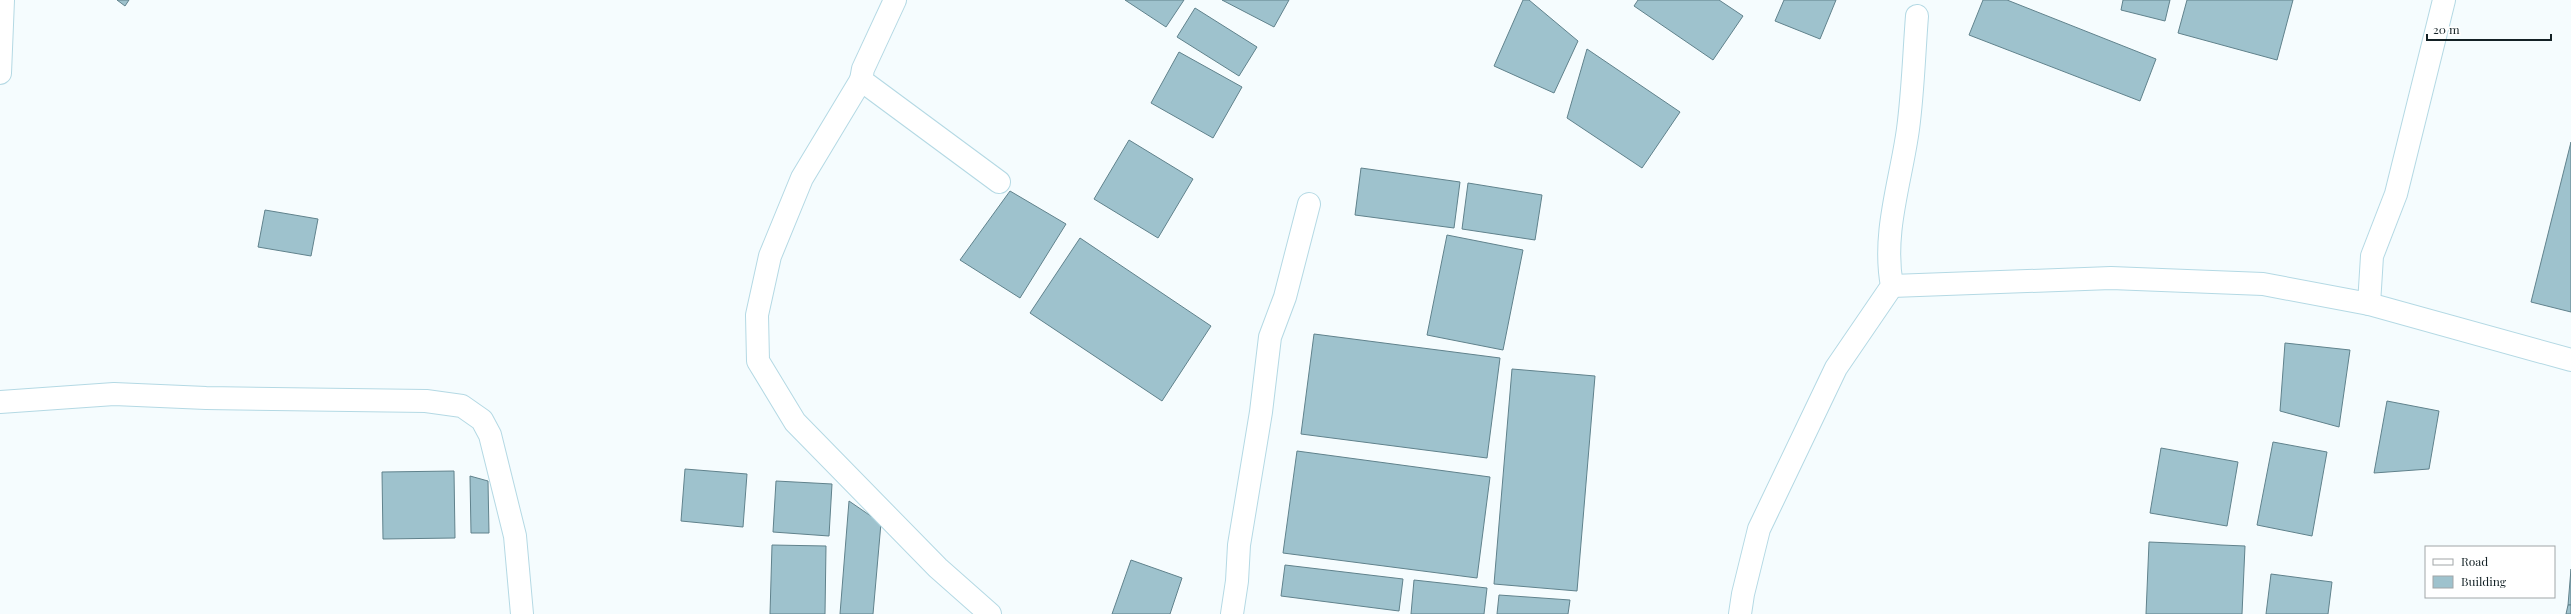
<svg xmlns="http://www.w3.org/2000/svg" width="2571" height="614" font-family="'Playfair Display',serif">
<rect width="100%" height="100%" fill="#f5fcfe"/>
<!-- building -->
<g fill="#9ec2cd" stroke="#60828c">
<path d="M117,0H129L125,6Z"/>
<path d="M1125,0H1184L1166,27Z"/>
<path d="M1222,0H1289L1274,27Z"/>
<path d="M1523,0H1529L1578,41L1554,93L1494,66Z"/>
<path d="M1638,0H1719L1743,16L1713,60L1634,6Z"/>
<path d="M1784,0H1836L1820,39L1775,21Z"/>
<path d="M1983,0H2007L2156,59L2140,101L1969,35Z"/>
<path d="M2123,0H2170L2165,21L2121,10Z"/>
<path d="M2187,0H2293L2277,60L2178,33Z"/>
<path d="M1195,8L1257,47L1239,76L1177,37Z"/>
<path d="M1587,49L1680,112L1642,168L1567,118Z"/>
<path d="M1179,52L1242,87L1213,138L1151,103Z"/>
<path d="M1129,140L1193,179L1158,238L1094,199Z"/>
<path d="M2571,142V312L2531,302Z"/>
<path d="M1361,168L1460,182L1454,228L1355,215Z"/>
<path d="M1468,183L1542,195L1535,240L1462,229Z"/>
<path d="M1010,191L1066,224L1020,298L960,260Z"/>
<path d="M265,210L318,219L311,256L258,247Z"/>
<path d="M1447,235L1523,250L1503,350L1427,335Z"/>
<path d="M1080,238L1211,326L1162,401L1030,313Z"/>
<path d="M1314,334L1500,358L1487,458L1301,434Z"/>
<path d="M2285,343L2350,350L2339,427L2280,411Z"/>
<path d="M1512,369L1595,376L1577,591L1494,584Z"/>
<path d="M2387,401L2439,411L2429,469L2374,473Z"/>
<path d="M2273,442L2327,452L2312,536L2257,525Z"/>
<path d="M2161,448L2238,462L2227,526L2150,513Z"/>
<path d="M1297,451L1490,477L1477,578L1283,553Z"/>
<path d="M685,469L747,474L743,527L681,521Z"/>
<path d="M454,471L455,538L383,539L382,472Z"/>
<path d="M470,476L488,481L489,533H471Z"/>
<path d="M776,481L832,484L829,536L773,532Z"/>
<path d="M849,501L881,523L873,614H840Z"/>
<path d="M2149,542L2245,546L2242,614H2146Z"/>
<path d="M772,545L826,546L825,614H770Z"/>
<path d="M1131,560L1182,578L1170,614H1112Z"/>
<path d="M1285,565L1403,579L1399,611L1281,596Z"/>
<path d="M2571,569V605H2568Z"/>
<path d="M2271,574L2332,582L2328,614H2266Z"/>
<path d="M1414,580L1487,588L1484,614H1411Z"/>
<path d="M1499,595L1570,600L1568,614H1497Z"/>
<path d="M2568,605H2571V614H2566Z"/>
</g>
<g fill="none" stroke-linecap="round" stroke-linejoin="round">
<!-- minor casing -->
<g stroke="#b4d9e4" stroke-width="24">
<g id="minor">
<path d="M895,0L863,69L861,80L999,182"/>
<path d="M0,73L3,0"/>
<path d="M861,80L802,178L770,256L757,315L758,361L795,422L938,568L990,614"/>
<path d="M1892,286L2111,278L2263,284L2369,304L2571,360"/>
<path d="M2369,304L2372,256L2396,194L2444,0"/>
<path d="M0,402L114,394L206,398L426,401L462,406L482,420L490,435L515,536L522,614"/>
<path d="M1232,614L1237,581L1239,545L1261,412L1270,337L1285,297L1309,204"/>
<path d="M1740,614L1743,594L1759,529L1836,368L1892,286C1882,233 1901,181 1908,129C1913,92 1914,54 1917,16"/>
</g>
</g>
<!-- minor -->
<use href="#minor" stroke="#fff" stroke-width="22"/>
</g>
<!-- legend -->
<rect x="2425" y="546" width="130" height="52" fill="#ffffff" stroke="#a1a6a8"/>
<rect x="2433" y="559" width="20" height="6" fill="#ffffff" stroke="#a1a6a8"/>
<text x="2461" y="566" font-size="12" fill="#132125">Road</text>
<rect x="2433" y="576" width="20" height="12" fill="#9ec2cd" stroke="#a1a6a8"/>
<text x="2461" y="586" font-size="12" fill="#132125">Building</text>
<!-- scale -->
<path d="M2427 34v6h124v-6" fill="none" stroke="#132125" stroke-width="2"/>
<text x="2433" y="34" font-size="12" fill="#132125" stroke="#ffffff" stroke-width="3" paint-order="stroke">20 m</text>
</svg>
